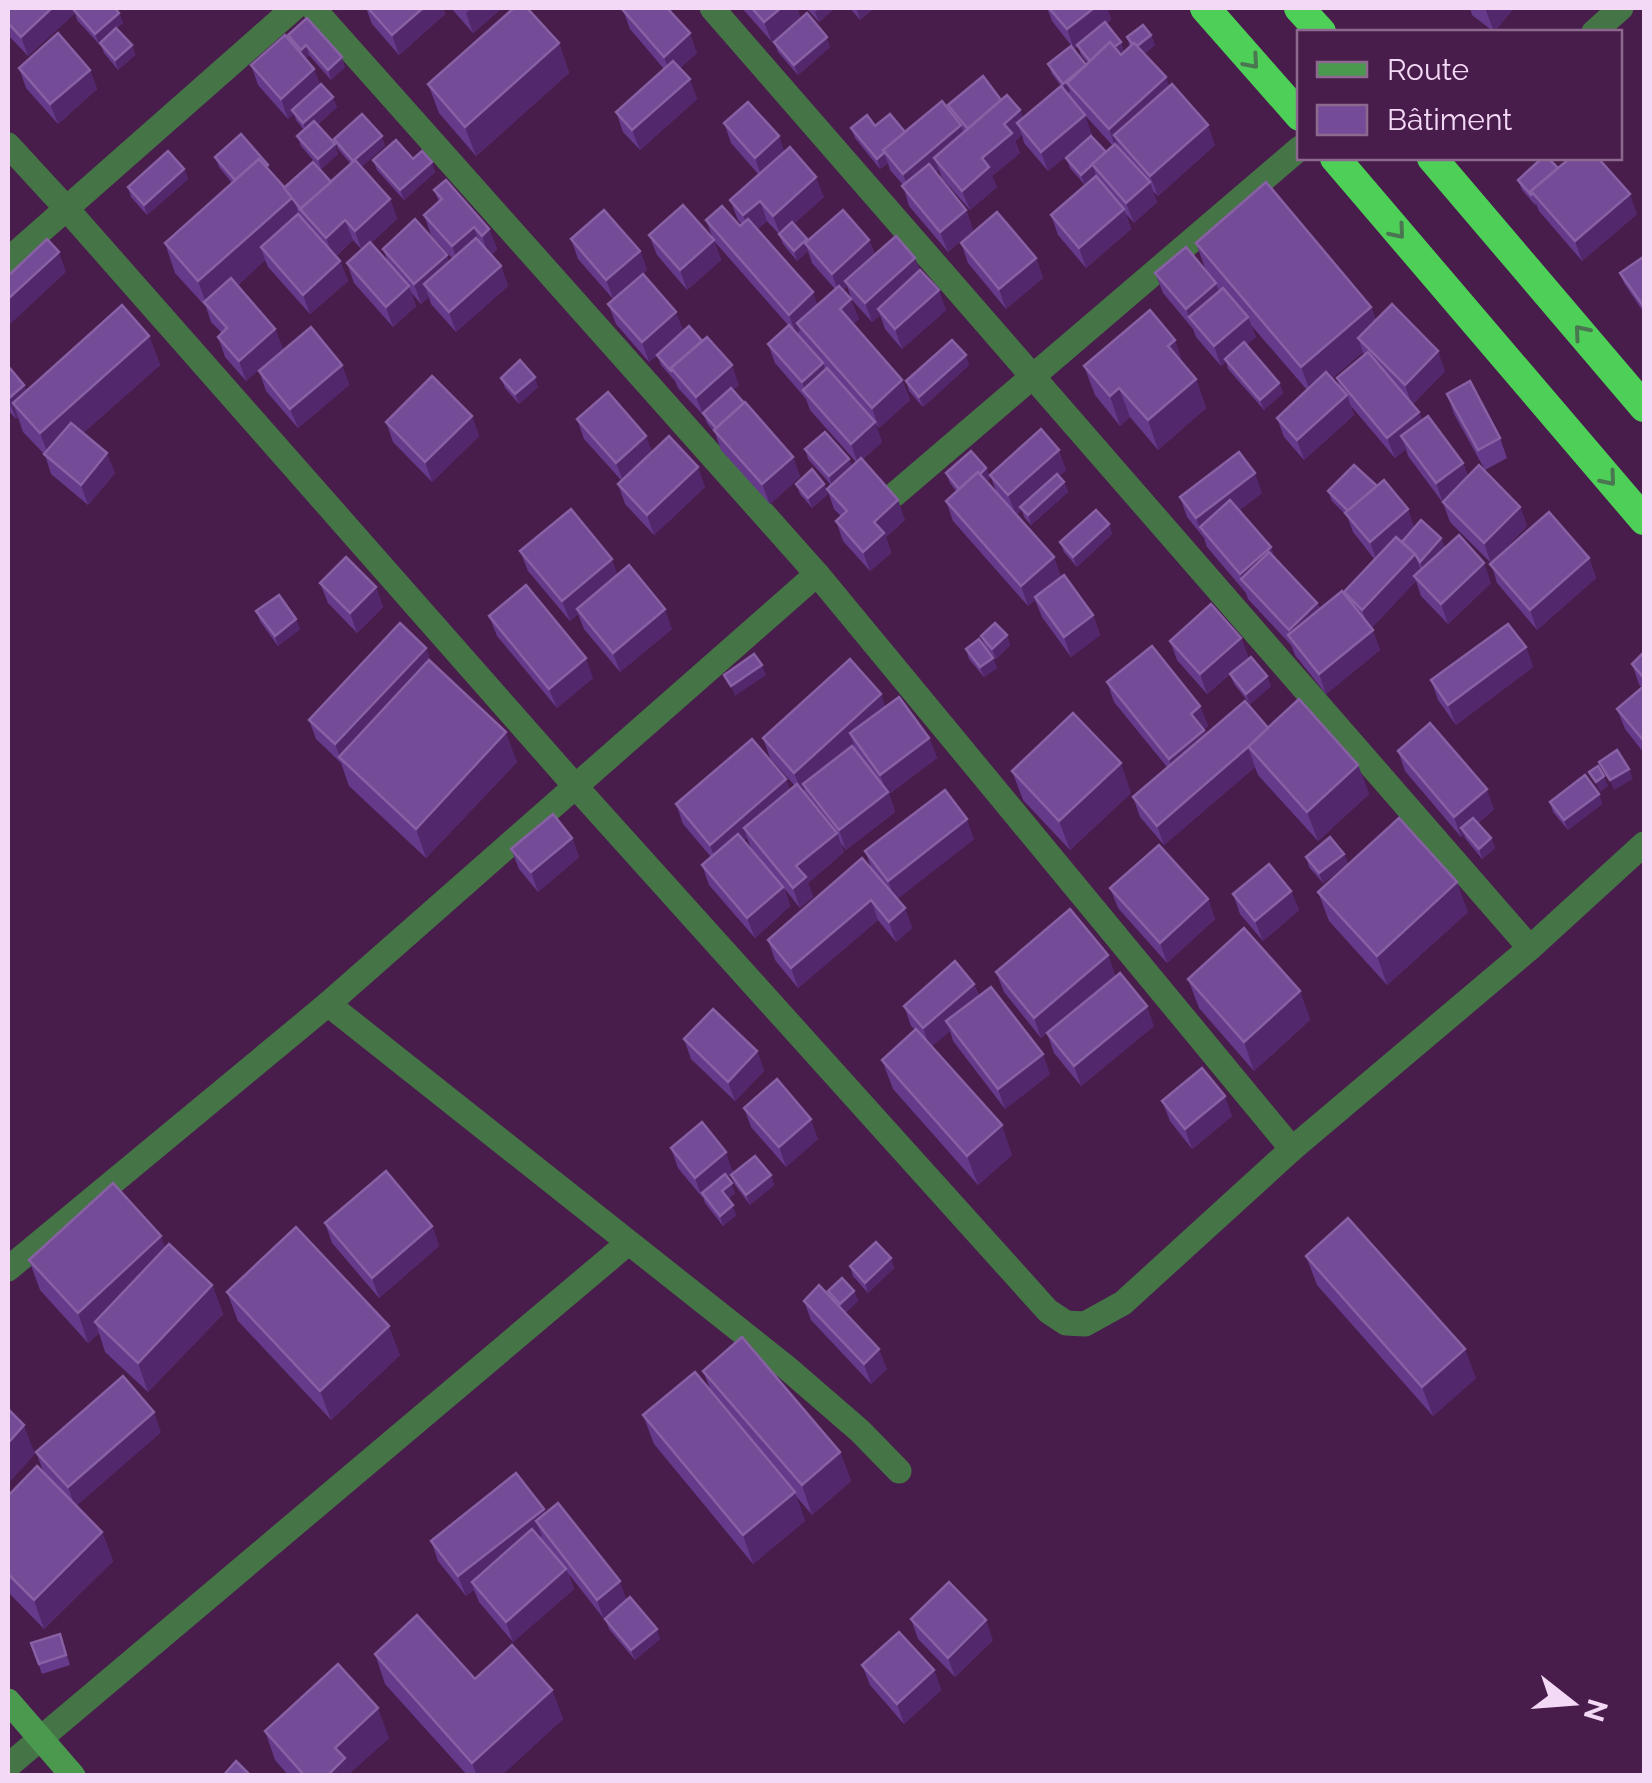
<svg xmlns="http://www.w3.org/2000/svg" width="1652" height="1783" font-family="Raleway,sans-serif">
<rect width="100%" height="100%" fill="#481c4b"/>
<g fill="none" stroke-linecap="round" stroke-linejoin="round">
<!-- street -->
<g stroke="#457446" stroke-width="25">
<path d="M313,8L817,574L1292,1149"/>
<path d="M712,8L1530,948"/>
<path d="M1594,32L1621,8"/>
<path d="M8,145L66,208L576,787L1048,1311L1066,1323L1085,1324L1123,1303L1292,1149L1530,948L1644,844"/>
<path d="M8,260L294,8"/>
<path d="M894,495L1300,148"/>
<path d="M328,1004L786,1367L860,1431L899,1471"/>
<path d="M8,1269L328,1004L817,574"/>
<path d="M8,1766L628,1243"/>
</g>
<!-- secondary -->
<path stroke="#4b994f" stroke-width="25" d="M8,1701L73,1776"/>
<!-- highway -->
<g stroke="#4ed058" stroke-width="30">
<path d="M1205,8L1300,116"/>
<path d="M1299,8L1321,32"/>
<path d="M1335,158L1644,520"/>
<path d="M1432,158L1644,407"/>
</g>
</g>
<!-- wall -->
<g fill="#653a8a" fill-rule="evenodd">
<path d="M8,8L119,13L123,23L116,28L132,45L135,55L118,70L104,53L100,43L99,44L77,20L75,13L28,56L8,35Z"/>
<path d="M366,8H443L445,14L399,55L372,24Z"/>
<path d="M451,8H502L473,33Z"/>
<path d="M742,8H797L800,17L772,42Z"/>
<path d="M806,8H835L819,22Z"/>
<path d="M850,8H874L860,20Z"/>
<path d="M1047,8H1107L1111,19L1106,24L1121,42L1124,52L1130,47L1127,37L1151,35L1155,45L1144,54L1215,145L1158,196L1152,190L1157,202L1134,223L1126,214L1131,229L1086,268L1058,235L1051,215L1085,185L1070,168L1066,158L1106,152L1113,146L1082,112L1092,135L1048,171L1024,143L1022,135L1015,141L1020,153L992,176L997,187L970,210L942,178L939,170L935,172L966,210L973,230L948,252L909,206L903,185L890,170L888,163L880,169L855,138L851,128L875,126L905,132L950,112L948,105L1001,100L1020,110L1023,118L1061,86L1052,74L1048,64L1086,65L1088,64L1081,55L1078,46L1074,49L1052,21Z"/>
<path d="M1470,8H1514L1494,32L1472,15Z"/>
<path d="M623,10L697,53L680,68L697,99L640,150L623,132L616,112L664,69L630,29Z"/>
<path d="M288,35L345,67L331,80L309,55L305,59L314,69L320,85L337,107L317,125L335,144L338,154L321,169L301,146L297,136L304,130L296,120L294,114L288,119L258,85L251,65L290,41Z"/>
<path d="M774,42L830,47L798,75L778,52Z"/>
<path d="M559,43L569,73L476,156L439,113L428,84Z"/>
<path d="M19,68L90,70L97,89L58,124L26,88Z"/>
<path d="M724,123L779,136L784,152L824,197L793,224L807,241L869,240L875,255L915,258L920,271L946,310L902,349L885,329L880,315L872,322L852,300L847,286L843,290L859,319L853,324L902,380L910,400L879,428L875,423L882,442L862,460L905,520L886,537L891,553L870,571L843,541L836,521L841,516L834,509L827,489L831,485L808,459L805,449L849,459L852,467L857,463L810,410L806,399L775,363L768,344L788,325L714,241L721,260L687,290L657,255L649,235L713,239L706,220L740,226L742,225L738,220L730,200L759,175L731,143ZM767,221L779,234L783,244L797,261L808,251L812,263L835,289L818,305L757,229Z"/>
<path d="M334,139L385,146L361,167L390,199L397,219L371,243L388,262L383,249L447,255L449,262L453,259L431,235L424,215L439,202L434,190L489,229L497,249L491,255L501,266L508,286L456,332L431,304L429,297L421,304L411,292L416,306L393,327L354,283L347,263L362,250L353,240L336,256L340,261L348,281L310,314L268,267L265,260L237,286L275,329L283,349L246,381L225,357L218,337L222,333L211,322L206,307L175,273L165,243L232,183L219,167L215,157L270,172L284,188L331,182L351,164L338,149Z"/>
<path d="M413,159L435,172L404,200L377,170L373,160Z"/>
<path d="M1558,168L1637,214L1582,261L1539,211L1536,204L1535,205L1522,190L1518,180Z"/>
<path d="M184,169L188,179L147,215L131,197L128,187Z"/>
<path d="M571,239L640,251L647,270L643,274L684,331L739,385L733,390L793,457L800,477L770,504L721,450L715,433L707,423L704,416L678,388L675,381L661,365L657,355L670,344L649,362L616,324L608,304L614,300L578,259Z"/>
<path d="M961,243L1036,258L1043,278L1006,309L968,263Z"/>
<path d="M1196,243L1371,307L1376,320L1445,371L1413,404L1419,412L1422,420L1463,463L1468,476L1520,507L1527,526L1493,561L1589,558L1596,578L1537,630L1497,583L1491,563L1450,522L1443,503L1408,456L1406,449L1395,458L1351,406L1354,415L1304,460L1284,437L1277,418L1307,390L1251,325L1256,337L1246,345L1279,383L1283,393L1264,410L1228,369L1226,362L1221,366L1196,337L1193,329L1163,293L1155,273L1206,271ZM1363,352L1364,355L1337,378L1340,388L1332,378Z"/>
<path d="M1644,259V313L1624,283L1620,273Z"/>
<path d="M149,336L160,365L83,433L115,473L88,505L51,474L45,455L23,432L18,417L16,419L8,410V366L26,390Z"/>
<path d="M342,365L349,385L298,428L266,391L259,371Z"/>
<path d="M969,365L923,407L909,391L906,381Z"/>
<path d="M1184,365L1196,379L1206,408L1158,450L1130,417L1120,426L1095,395L1084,366Z"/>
<path d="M501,378L538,387L519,404L505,388Z"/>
<path d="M1447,394L1500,438L1507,458L1485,470L1454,414Z"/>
<path d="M472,416L479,436L432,482L393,442L386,422Z"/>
<path d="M577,419L652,452L705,487L654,535L625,504L618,484L621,480L584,439Z"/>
<path d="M986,468L990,478L987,481L996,491L990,475L1066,470L1059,476L1064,482L1068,492L1031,525L1024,517L1022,510L1016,515L1054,557L1061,577L1093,615L1100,635L1071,657L1042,617L1035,600L1028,606L953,521L946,501L956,491L950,483L946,473Z"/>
<path d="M796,484H824L828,494L812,508L800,494Z"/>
<path d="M1328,491L1441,538L1445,548L1491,583L1448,624L1421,596L1416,581L1371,628L1380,650L1326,694L1295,655L1291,645L1248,599L1246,593L1207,547L1204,538L1187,517L1180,497L1262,493L1239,510L1276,559L1317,603L1320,609L1345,595L1375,560L1353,532L1347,516L1332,501Z"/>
<path d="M1109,524L1112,534L1077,567L1064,552L1060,542Z"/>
<path d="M520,551L617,575L672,629L620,672L584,629L578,614L570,621L528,571Z"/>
<path d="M320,583L376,587L383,607L357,633L328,603Z"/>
<path d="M256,611L300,629L278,646L260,621Z"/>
<path d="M489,616L593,678L557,708L497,636Z"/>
<path d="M1007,635L1010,645L996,659L985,646L981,636Z"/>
<path d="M1241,638L1248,657L1234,670L1271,686L1250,704L1234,684L1230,674L1207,694L1177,660L1170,641Z"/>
<path d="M1526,647L1533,667L1456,725L1438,700L1431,680Z"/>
<path d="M426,648L430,660L517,762L426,858L349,786L341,763L316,739L309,720Z"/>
<path d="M966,649L993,658L997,668L984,677L969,659Z"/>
<path d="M1644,652V753L1625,729L1617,709L1642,688L1639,684L1632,664Z"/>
<path d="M1107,682L1200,706L1208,726L1204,729L1206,734L1268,728L1358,765L1369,794L1318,841L1258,775L1255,767L1164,845L1140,817L1133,797L1167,767L1114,702Z"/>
<path d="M881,694L885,707L929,738L937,758L889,794L895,812L846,850L841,843L844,852L808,883L813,897L800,908L784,888L790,906L755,938L709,885L702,865L711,857L683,824L676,804L786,779L790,790L795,786L770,758L763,738ZM747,838L751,848L768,870L744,841Z"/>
<path d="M1398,751L1494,809L1478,823L1491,838L1495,848L1482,859L1465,838L1464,835L1461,837L1405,771Z"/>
<path d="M1012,771L1131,793L1070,850L1023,800Z"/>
<path d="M1599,794L1602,804L1568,830L1553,812L1550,802Z"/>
<path d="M572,838L579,857L538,892L519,869L511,849Z"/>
<path d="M974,839L897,899L905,908L912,928L896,942L878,920L798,988L775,960L768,940L872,870L865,851Z"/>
<path d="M1344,854L1348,864L1323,883L1309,867L1306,857Z"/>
<path d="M1110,888L1208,899L1215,919L1167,963L1118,908Z"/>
<path d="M1291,891L1299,910L1263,941L1240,914L1233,894Z"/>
<path d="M1318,892L1468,912L1387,985L1329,921Z"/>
<path d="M1108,955L1115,975L1041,1038L1004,992L996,972Z"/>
<path d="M1188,979L1300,991L1310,1020L1254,1071L1199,1008Z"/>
<path d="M974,984L979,996L1050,1074L1005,1109L953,1041L950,1031L932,1046L1012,1155L978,1185L893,1089L882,1060L915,1030L911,1026L904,1006Z"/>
<path d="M1154,1026L1081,1086L1054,1053L1047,1033Z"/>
<path d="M684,1039L757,1051L764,1071L735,1101L691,1059Z"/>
<path d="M1162,1101L1232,1116L1192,1149L1170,1121Z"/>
<path d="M744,1108L818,1139L786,1167L751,1127Z"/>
<path d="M671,1148L733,1172L727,1177L735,1193L728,1199L736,1215L723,1226L705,1203L703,1197H702L678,1168Z"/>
<path d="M731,1175H771L774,1185L750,1205L735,1185Z"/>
<path d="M325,1223L432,1226L439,1246L379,1298L332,1243Z"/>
<path d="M165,1247L212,1285L223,1314L148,1392L105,1352L99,1333L88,1343L40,1290L29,1260Z"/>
<path d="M1306,1256L1476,1378L1433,1416L1317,1285Z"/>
<path d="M891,1258L894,1268L868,1293L853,1276L850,1266Z"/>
<path d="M828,1291H854L858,1301L845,1313L887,1369L871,1384L811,1320L804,1301L831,1298Z"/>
<path d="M227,1292L400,1355L331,1420L238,1321Z"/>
<path d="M703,1371L840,1452L851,1481L812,1515L796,1496L805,1521L753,1564L654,1444L643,1415L711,1391Z"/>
<path d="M161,1432L77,1505L102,1532L113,1561L44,1629L8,1592V1496L43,1471L36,1452Z"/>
<path d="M546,1513L660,1639L635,1660L609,1629L605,1619L608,1617L604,1619L568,1573L574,1589L513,1642L479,1602L474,1590L466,1596L438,1561L431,1541Z"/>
<path d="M911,1619L993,1640L955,1677L918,1639Z"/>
<path d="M60,1634L70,1665L42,1674L31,1643Z"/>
<path d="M375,1654L475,1679L552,1690L563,1719L501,1776H468L385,1684Z"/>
<path d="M862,1665L934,1670L941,1690L904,1724L870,1685Z"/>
<path d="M265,1731L389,1738L351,1772L352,1776H289L275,1760Z"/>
</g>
<!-- shaded-wall -->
<g fill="#53276c">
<path d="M52,8H81L74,10L75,13L28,56L21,37Z"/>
<path d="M423,8H443L445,14L399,55L392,35Z"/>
<path d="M472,8H502L473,33L466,13Z"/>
<path d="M781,8H797L800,17L772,42L764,22Z"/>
<path d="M820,8H835L819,22L815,12Z"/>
<path d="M856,8H874L860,20Z"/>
<path d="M1094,8H1107L1111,19L1074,49L1067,29Z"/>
<path d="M1485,8H1514L1494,32Z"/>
<path d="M119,13L123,23L99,44L95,34Z"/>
<path d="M690,33L697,53L671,76L664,57Z"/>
<path d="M1151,35L1155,45L1139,58L1135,48Z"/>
<path d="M827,37L830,47L798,75L794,65Z"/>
<path d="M1121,42L1124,52L1096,74L1092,64Z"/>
<path d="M559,43L569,73L476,156L465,127Z"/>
<path d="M132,45L135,55L118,70L115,60Z"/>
<path d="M306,45L309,55L305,60L301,50Z"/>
<path d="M342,57L345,67L331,80L328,70Z"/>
<path d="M1086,66L1067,83L1070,91L1067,94L1063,84Z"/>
<path d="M314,69L322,89L292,110L294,114L288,119L281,99Z"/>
<path d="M90,70L97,89L58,124L50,104Z"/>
<path d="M1166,77L1173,97L1114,135L1119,147L1116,149L1109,129Z"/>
<path d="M690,79L697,99L640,150L632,130Z"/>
<path d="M333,97L337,107L307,133L303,123Z"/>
<path d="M1020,110L1027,130L1017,123L1022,135L1015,141L1020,153L992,176L997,187L970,210L962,191L1004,124Z"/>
<path d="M1085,115L1092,135L1048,171L1041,152Z"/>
<path d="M961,125L968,145L934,158L939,170L910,193L903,174Z"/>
<path d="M1208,125L1215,145L1158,196L1150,176Z"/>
<path d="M382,136L385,146L357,171L353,161Z"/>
<path d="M779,136L786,156L762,178L755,158Z"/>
<path d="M335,144L338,154L321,169L318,159Z"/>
<path d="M884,153L888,163L880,169L877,159Z"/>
<path d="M432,162L435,172L404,200L400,190Z"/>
<path d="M1093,165L1096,175L1085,185L1081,175Z"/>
<path d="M184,169L188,179L147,215L144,205Z"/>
<path d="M816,177L824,197L781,236L773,216Z"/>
<path d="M1150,182L1157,202L1134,223L1126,203Z"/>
<path d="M1630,194L1637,214L1582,261L1575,241Z"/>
<path d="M293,197L303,226L261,247L265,260L211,309L207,306L198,281Z"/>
<path d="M390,199L397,219L362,251L355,231Z"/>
<path d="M760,201L767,221L751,235L743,215Z"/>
<path d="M1124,209L1131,229L1086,268L1079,248Z"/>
<path d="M966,210L973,230L948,252L940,232Z"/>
<path d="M345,220L353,240L334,257L326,238Z"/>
<path d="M474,227L481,247L459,266L452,246Z"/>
<path d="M489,229L497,249L489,256L482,236Z"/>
<path d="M807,239L810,249L805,243L808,251L797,261L794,251Z"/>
<path d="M714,240L721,260L687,290L680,270Z"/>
<path d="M869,240L877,260L845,281L847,286L839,293L832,274Z"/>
<path d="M640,251L647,270L614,300L606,280Z"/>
<path d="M59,252L66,272L8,326V299Z"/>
<path d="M447,255L454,274L424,284L429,297L421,304L414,284Z"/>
<path d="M915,258L922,277L878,309L880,315L872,322L865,303Z"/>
<path d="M1036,258L1043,278L1006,309L999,289Z"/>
<path d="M340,261L348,281L310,314L303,295Z"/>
<path d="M501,266L508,286L456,332L449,312Z"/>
<path d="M1216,283L1223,303L1189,317L1186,309Z"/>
<path d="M409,286L416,306L393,327L386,307Z"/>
<path d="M939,290L946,310L902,349L895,329Z"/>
<path d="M813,292L820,312L797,323L800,331L796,334L789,315Z"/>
<path d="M851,299L859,319L847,329L840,309Z"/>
<path d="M1371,307L1382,336L1358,338L1363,352L1312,396L1301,367Z"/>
<path d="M676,312L684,332L649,362L642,342Z"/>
<path d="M1248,317L1256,337L1227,361L1225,359L1226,362L1221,366L1214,346Z"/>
<path d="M275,329L283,349L246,381L239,361Z"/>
<path d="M149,336L160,365L52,461L50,459L40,433Z"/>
<path d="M1175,340L1185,369L1168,346Z"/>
<path d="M1438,351L1445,371L1412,405L1405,385Z"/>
<path d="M966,355L969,365L923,407L919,397Z"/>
<path d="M823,363L830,383L806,393L802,382Z"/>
<path d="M342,365L349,385L298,428L290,409Z"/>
<path d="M732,365L739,385L704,417L696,397Z"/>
<path d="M535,377L538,387L519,404L515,394Z"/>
<path d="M1196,379L1206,408L1158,450L1148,420Z"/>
<path d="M902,380L910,400L879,428L872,408Z"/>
<path d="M1279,383L1283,393L1264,410L1260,400Z"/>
<path d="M24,385L32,405L13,403L18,417L16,419L8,399Z"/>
<path d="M1119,388L1130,417L1120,426L1110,396Z"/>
<path d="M1347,395L1354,415L1304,460L1297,440Z"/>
<path d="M1419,412L1426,432L1401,436L1406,449L1395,458L1387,438Z"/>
<path d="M472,416L479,436L432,482L425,462Z"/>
<path d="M875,422L882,442L858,464L851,444Z"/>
<path d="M646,436L654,456L624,483L616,463Z"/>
<path d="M1059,450L1066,470L1023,509L1020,507L1022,510L1016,515L1008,495Z"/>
<path d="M107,453L115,473L88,505L81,485Z"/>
<path d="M793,457L800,477L770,504L762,484Z"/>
<path d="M849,459L852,469L832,486L829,476Z"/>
<path d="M1463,463L1470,483L1443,503L1436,483Z"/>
<path d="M698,467L705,487L654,535L647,515Z"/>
<path d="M986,468L990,478L965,501L961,491Z"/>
<path d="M1255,473L1262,493L1207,536L1200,527L1203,538L1196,518Z"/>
<path d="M1064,482L1068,492L1031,525L1028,515Z"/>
<path d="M824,484L828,494L812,508L808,498Z"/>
<path d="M898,500L905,520L886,537L891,553L870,571L863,552L874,522Z"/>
<path d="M1520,507L1527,526L1491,563L1484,543Z"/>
<path d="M1408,509L1415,529L1377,561L1370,542Z"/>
<path d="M1109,524L1112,534L1077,567L1073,557Z"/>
<path d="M1441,538L1445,548L1424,572L1420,562Z"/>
<path d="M1271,547L1279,567L1242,580L1240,574Z"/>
<path d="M1415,554L1422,574L1414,576L1416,581L1370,630L1362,610Z"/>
<path d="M1054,557L1061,577L1028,606L1021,586Z"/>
<path d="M1589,558L1596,578L1537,630L1530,610Z"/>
<path d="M612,559L619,579L577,609L578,614L570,621L562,601Z"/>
<path d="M1484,563L1491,583L1448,624L1441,604Z"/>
<path d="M376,587L383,607L357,633L350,613Z"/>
<path d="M1317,603L1324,623L1293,642L1289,630Z"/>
<path d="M665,609L672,629L620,672L613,653Z"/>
<path d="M1093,615L1100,635L1071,657L1064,637Z"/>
<path d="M296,619L300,629L278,646L275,636Z"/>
<path d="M1373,630L1380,650L1326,694L1319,674Z"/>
<path d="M1007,635L1010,645L996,659L992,649Z"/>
<path d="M1241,638L1248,657L1207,694L1200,674Z"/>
<path d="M1526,647L1533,667L1456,725L1448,705Z"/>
<path d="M426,648L433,667L340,757L335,744Z"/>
<path d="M586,658L593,678L557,708L549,689Z"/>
<path d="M993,658L997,668L984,677L980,667Z"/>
<path d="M762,665L766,675L735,696L731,686Z"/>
<path d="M1267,676L1271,686L1250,704L1246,694Z"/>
<path d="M881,694L888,714L850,733L854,745L807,788L803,784L805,789L802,792L794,773Z"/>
<path d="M1200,706L1208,726L1198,734L1191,714Z"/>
<path d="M1204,730L1211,750L1177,779L1169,759Z"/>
<path d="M506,732L517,762L426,858L416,829Z"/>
<path d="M929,738L937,758L889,794L895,812L846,850L839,830L887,793L880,775Z"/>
<path d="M1248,747L1255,767L1164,845L1157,826Z"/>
<path d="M1121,763L1131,793L1070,850L1059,821Z"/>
<path d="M1358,765L1369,794L1318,841L1307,812Z"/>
<path d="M1629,769L1633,779L1614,790L1610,780Z"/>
<path d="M1604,776L1608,786L1600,792L1596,782Z"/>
<path d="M786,779L793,799L744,828L747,838L717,864L710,845Z"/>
<path d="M1487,789L1494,809L1465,833L1461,828L1464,835L1461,837L1454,817Z"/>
<path d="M1599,794L1602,804L1568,830L1564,820Z"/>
<path d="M967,819L974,839L895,901L888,881Z"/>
<path d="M837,833L844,852L808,883L813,897L800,908L793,888L796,866Z"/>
<path d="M572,838L579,857L538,892L531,872Z"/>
<path d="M1491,838L1495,848L1482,859L1479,849Z"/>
<path d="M1344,854L1348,864L1323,883L1319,873Z"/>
<path d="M1457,882L1468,912L1387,985L1377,956Z"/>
<path d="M783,887L790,906L755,938L747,918Z"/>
<path d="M1291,891L1299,910L1263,941L1255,921Z"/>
<path d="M1208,899L1215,919L1167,963L1160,943Z"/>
<path d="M871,900L878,920L798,988L791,968Z"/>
<path d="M905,908L912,928L896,942L889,922Z"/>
<path d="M1108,955L1115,975L1041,1038L1034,1018Z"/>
<path d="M974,984L981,1004L946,1021L950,1031L930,1048L923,1028Z"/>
<path d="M1300,991L1310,1020L1254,1071L1244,1042Z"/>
<path d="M1147,1006L1154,1026L1081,1086L1074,1066Z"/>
<path d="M757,1051L764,1071L735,1101L728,1082Z"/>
<path d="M1043,1054L1050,1074L1005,1109L998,1089Z"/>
<path d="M1225,1096L1232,1116L1192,1149L1185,1129Z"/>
<path d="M811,1119L818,1139L786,1167L779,1147Z"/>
<path d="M1002,1125L1012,1155L978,1185L967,1156Z"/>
<path d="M726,1152L733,1172L704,1196L702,1193V1197L695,1178Z"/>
<path d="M771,1175L774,1185L750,1205L746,1195Z"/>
<path d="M732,1183L735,1193L725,1201L722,1191Z"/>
<path d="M733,1205L736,1215L723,1226L720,1216Z"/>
<path d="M432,1226L439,1246L379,1298L372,1278Z"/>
<path d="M161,1236L172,1265L95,1322L99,1333L88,1343L78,1313Z"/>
<path d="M891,1258L894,1268L868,1293L865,1283Z"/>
<path d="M212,1285L223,1314L148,1392L138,1363Z"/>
<path d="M854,1291L858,1301L844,1314L840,1304Z"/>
<path d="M389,1326L400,1355L331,1420L320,1391Z"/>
<path d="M879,1349L887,1369L871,1384L864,1364Z"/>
<path d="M1465,1349L1476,1378L1433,1416L1422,1387Z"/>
<path d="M154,1412L161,1432L75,1507L68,1487Z"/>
<path d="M24,1425L35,1454L8,1484V1443Z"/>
<path d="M840,1452L851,1481L812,1515L802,1485Z"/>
<path d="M795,1492L805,1521L753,1564L743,1535Z"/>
<path d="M544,1509L552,1529L536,1521L542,1536L476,1588L472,1582L474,1590L466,1596L458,1576Z"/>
<path d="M102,1532L113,1561L44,1629L34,1600Z"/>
<path d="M566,1569L574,1589L513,1642L506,1622Z"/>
<path d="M620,1581L627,1601L604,1619L597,1600Z"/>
<path d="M986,1620L993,1640L955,1677L948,1658Z"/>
<path d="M657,1629L660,1639L635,1660L631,1650Z"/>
<path d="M934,1670L941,1690L904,1724L897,1704Z"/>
<path d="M552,1690L563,1719L501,1776H477L472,1763Z"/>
<path d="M378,1708L389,1738L351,1772L352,1776H327L335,1748Z"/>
</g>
<!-- building -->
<g fill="#744b96" stroke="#8861a5" stroke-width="2.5">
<path d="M8,8H52L21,37L8,23Z"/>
<path d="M76,8H115L119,13L95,34L74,10Z"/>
<path d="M368,8H423L392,35Z"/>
<path d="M514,8H527L559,43L465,127L428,84Z"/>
<path d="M625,8H667L690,33L664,57L623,10Z"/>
<path d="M752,8H781L764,22Z"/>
<path d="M1049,8H1094L1067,29Z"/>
<path d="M807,13L827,37L794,65L774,42Z"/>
<path d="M307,18L342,57L328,70L306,45L301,50L288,35Z"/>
<path d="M1105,22L1121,42L1114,47L1110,42L1090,61L1077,45Z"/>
<path d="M1143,25L1151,35L1137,46L1134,43L1133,45L1127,37Z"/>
<path d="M116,28L132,45L115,60L100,43Z"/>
<path d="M58,33L90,70L50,104L19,68Z"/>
<path d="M285,35L314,69L281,99L251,65Z"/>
<path d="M1110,42L1121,55L1134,43L1166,77L1109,129L1067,83Z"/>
<path d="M1071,46L1086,65L1063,84L1048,64Z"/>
<path d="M673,61L690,79L632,130L616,112Z"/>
<path d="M983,76L1001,100L968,129L948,105Z"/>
<path d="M321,84L333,97L303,123L292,110Z"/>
<path d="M1172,84L1208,125L1150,176L1114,135Z"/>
<path d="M1061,86L1085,115L1041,152L1017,123Z"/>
<path d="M1007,95L1020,110L1004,124L1012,133L982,158L989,167L962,191L934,158Z"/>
<path d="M942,101L961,125L903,174L883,150Z"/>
<path d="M748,102L779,136L755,158L724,123Z"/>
<path d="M362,114L382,136L353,161L334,139Z"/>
<path d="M890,114L905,132L883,150L885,152L877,159L851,128L867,115L875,126Z"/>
<path d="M314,121L335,144L318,159L297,136Z"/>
<path d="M241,134L268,165L266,167L259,159L235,180L215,157Z"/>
<path d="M1091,136L1106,152L1081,175L1066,158Z"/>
<path d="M396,140L413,159L422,151L432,162L400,190L373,160Z"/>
<path d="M1115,144L1150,182L1126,203L1092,164Z"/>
<path d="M790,147L816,177L773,216L760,201L743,215L730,200Z"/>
<path d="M168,151L184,169L144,205L128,187Z"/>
<path d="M1542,158H1548L1558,168L1531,191L1533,193L1531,195L1518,180Z"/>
<path d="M1570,158H1598L1630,194L1575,241L1531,191Z"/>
<path d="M259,159L293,197L198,281L165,243Z"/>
<path d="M355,160L390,199L355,231L345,220L326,238L300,209Z"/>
<path d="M313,162L331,182L300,209L303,212L284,188Z"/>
<path d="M929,164L966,210L940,232L902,186Z"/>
<path d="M1096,176L1124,209L1079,248L1051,215Z"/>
<path d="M446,180L489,229L482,236L474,227L452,246L424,215L442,199L434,190Z"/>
<path d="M1266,182L1371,307L1301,367L1196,243Z"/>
<path d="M683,205L714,240L680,270L649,235Z"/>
<path d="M722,206L740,226L748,219L813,292L789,315L706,220Z"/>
<path d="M604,210L640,251L606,280L571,239Z"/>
<path d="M843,210L869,240L832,274L805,243Z"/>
<path d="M997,212L1036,258L999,289L961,243Z"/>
<path d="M298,214L340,261L303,295L261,247Z"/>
<path d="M415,219L447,255L414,284L383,249Z"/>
<path d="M792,222L807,239L794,251L779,234Z"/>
<path d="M896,236L915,258L865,303L845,281Z"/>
<path d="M476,238L501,266L449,312L424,284Z"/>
<path d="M47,239L59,252L8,299V276Z"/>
<path d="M370,242L409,286L386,307L347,263Z"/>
<path d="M1186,247L1216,283L1186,309L1155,273Z"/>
<path d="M1643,257L1644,259V307L1620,273Z"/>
<path d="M920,270L939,290L895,329L878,309Z"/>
<path d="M643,274L676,312L642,342L608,304Z"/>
<path d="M231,278L275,329L239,361L218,337L227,328L204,302Z"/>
<path d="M839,286L851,299L840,309L902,380L872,408L797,323Z"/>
<path d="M1223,288L1248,317L1214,346L1189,317Z"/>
<path d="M1392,304L1438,351L1405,385L1358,338Z"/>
<path d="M122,305L149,336L40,433L13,403Z"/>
<path d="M1150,310L1175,340L1168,346L1196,379L1148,420L1119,388L1110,396L1084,366Z"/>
<path d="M789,325L823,363L802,382L768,344Z"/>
<path d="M689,326L702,341L671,368L673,370L671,371L657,355Z"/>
<path d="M311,327L342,365L290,409L259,371Z"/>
<path d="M707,337L732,365L696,397L671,368Z"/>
<path d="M952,340L966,355L919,397L906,381Z"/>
<path d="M1244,342L1279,383L1260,400L1225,359Z"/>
<path d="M1368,352L1419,412L1387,438L1337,378Z"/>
<path d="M520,360L535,377L515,394L501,378Z"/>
<path d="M8,366L24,385L8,399Z"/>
<path d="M827,368L875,422L851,444L803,390Z"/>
<path d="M1326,372L1347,395L1297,440L1277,418Z"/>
<path d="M432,376L472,416L425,462L386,422Z"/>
<path d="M1470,381L1500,438L1478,450L1447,394Z"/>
<path d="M731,388L744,403L716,428L703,413Z"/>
<path d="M608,392L646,436L616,463L577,419Z"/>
<path d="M745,402L793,457L762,484L714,430Z"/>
<path d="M1428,416L1463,463L1436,483L1401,436Z"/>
<path d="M71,423L107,453L81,485L44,454Z"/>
<path d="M1041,429L1059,450L1008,495L990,475Z"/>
<path d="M825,432L849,459L829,476L805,449Z"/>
<path d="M669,436L698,467L647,515L618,484Z"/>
<path d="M971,451L986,468L980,474L978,472L959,489L946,473Z"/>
<path d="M1239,452L1255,473L1196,518L1180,497Z"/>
<path d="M861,458L898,500L874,522L884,533L863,552L836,521L847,511L827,489Z"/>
<path d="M1354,465L1377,486L1348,511L1328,491Z"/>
<path d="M1479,465L1520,507L1484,543L1443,502Z"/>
<path d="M812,469L824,484L808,498L796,484Z"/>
<path d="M978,472L1054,557L1021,586L946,501Z"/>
<path d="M1057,474L1064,482L1028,515L1020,507Z"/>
<path d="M1384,480L1408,509L1370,542L1345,513Z"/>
<path d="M1230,500L1271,547L1240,574L1200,527Z"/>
<path d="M571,509L612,559L562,601L520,551Z"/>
<path d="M1096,510L1109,524L1073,557L1060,542Z"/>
<path d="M1549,512L1589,558L1530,610L1490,564Z"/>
<path d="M1421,520L1441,538L1420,562L1415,554L1402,542Z"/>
<path d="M1459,535L1484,563L1441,604L1414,576Z"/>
<path d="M1396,537L1415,554L1362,610L1344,592Z"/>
<path d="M1269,552L1317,603L1289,630L1241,579Z"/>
<path d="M346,557L376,587L350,613L320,583Z"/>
<path d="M629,565L665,609L613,653L577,609Z"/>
<path d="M1064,575L1093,615L1064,637L1035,597Z"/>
<path d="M526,585L586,658L549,689L489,616Z"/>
<path d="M1342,591L1373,630L1319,674L1288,635Z"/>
<path d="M279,595L296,619L275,636L256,611Z"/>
<path d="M1211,604L1241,638L1200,674L1170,641Z"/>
<path d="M400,623L426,648L335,744L309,720Z"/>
<path d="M995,623L1007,635L992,649L981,636Z"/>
<path d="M1508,624L1526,647L1448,705L1431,680Z"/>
<path d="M979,639L993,658L980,667L966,649Z"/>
<path d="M1152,646L1200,706L1191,714L1204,730L1169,759L1107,682Z"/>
<path d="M1644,652V678L1632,664Z"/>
<path d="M754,654L762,665L731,686L724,675Z"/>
<path d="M1251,657L1267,676L1246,694L1230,674Z"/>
<path d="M850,659L881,694L794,773L763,738Z"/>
<path d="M429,660L506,732L416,829L339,757Z"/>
<path d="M1644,686V741L1617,709Z"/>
<path d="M899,697L929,738L880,775L850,733Z"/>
<path d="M1299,699L1358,765L1307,812L1248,746Z"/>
<path d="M1245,701L1268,728L1248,747L1157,826L1133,797Z"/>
<path d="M1073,713L1121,763L1059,821L1012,771Z"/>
<path d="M1430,723L1487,789L1454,817L1398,751Z"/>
<path d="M752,739L786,779L710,845L676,804Z"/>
<path d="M852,746L888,792L839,830L803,784Z"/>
<path d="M1617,750L1629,769L1610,780L1599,762Z"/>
<path d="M1598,766L1604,776L1596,782L1589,772Z"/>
<path d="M1585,775L1599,794L1564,820L1550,802Z"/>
<path d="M797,784L837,833L796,866L806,877L793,888L744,828Z"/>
<path d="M945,790L967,819L888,881L865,851Z"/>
<path d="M553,814L572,838L531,872L511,849Z"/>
<path d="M1399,818L1457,882L1377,956L1318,892Z"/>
<path d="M1473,818L1491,838L1479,849L1461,828Z"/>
<path d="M738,834L783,887L747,918L702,865Z"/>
<path d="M1330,837L1344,854L1319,873L1306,857Z"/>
<path d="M1159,845L1208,899L1160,943L1110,888Z"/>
<path d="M862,858L905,908L889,922L871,900L791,968L768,940Z"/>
<path d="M1269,864L1291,891L1255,921L1233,894Z"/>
<path d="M1070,909L1108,955L1034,1018L996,972Z"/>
<path d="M1244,928L1300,991L1244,1042L1188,979Z"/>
<path d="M955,961L974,984L923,1028L904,1006Z"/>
<path d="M1120,973L1147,1006L1074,1066L1047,1033Z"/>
<path d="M991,987L1043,1054L998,1089L946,1021Z"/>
<path d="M713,1009L757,1051L728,1082L684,1039Z"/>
<path d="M916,1029L1002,1125L967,1156L882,1060Z"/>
<path d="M1202,1068L1225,1096L1185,1129L1162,1101Z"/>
<path d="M777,1079L811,1119L779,1147L744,1108Z"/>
<path d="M702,1122L726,1152L695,1178L671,1148Z"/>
<path d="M755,1156L771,1175L746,1195L731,1175Z"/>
<path d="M386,1171L432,1226L372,1278L325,1223Z"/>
<path d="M725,1174L732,1183L722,1191L733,1205L720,1216L702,1193Z"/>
<path d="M113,1183L161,1236L78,1313L29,1260Z"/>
<path d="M1348,1218L1465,1349L1422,1387L1306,1256Z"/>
<path d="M296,1227L389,1326L320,1391L227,1292Z"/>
<path d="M876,1242L891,1258L865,1283L850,1266Z"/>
<path d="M169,1244L212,1285L138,1363L95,1322Z"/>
<path d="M842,1278L854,1291L840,1304L828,1291Z"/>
<path d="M819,1285L879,1349L864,1364L804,1301Z"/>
<path d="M742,1337L840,1452L802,1485L703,1371Z"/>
<path d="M695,1372L795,1492L743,1535L643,1415Z"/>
<path d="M123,1376L154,1412L68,1487L36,1452Z"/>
<path d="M8,1409L24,1425L8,1443Z"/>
<path d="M37,1466L102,1532L34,1600L8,1574V1496Z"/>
<path d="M516,1473L544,1509L458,1576L431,1541Z"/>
<path d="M558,1503L620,1581L597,1600L536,1521Z"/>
<path d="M532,1529L566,1569L506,1622L472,1582Z"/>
<path d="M949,1582L986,1620L948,1658L911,1619Z"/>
<path d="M630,1597L657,1629L631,1650L605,1619Z"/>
<path d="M417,1615L475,1679L512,1645L552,1690L472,1763L375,1654Z"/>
<path d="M899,1632L934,1670L897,1704L862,1665Z"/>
<path d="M60,1634L66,1655L39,1664L31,1643Z"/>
<path d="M338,1664L378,1708L335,1748L345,1758L327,1776H305L265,1731Z"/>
<path d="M236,1761L251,1776H223Z"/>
</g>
<!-- one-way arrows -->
<defs><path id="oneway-chevron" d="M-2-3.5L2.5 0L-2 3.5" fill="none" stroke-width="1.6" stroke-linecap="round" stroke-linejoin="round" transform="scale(2.5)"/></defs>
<g stroke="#4b7652">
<use href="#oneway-chevron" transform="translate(1252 62) rotate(49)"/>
<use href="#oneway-chevron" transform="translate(1398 232) rotate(50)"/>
<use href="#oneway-chevron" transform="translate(1581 332) rotate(-130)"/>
<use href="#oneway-chevron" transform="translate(1609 479) rotate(50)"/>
</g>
<!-- border -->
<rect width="1652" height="1783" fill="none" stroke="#f4d9f6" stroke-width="20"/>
<!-- legend -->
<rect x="1297" y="30" width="325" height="130" fill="#481c4b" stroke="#8d688f" stroke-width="2.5"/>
<rect x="1317" y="62" width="50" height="15" fill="#4b994f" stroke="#8d688f" stroke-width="2.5"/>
<text x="1387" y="80" font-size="30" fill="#f4d9f6">Route</text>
<rect x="1317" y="105" width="50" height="30" fill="#744b96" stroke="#8d688f" stroke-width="2.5"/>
<text x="1387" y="130" font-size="30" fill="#f4d9f6">Bâtiment</text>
<!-- north arrow -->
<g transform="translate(1572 1703) rotate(107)" stroke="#481c4b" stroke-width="8" paint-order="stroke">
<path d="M0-8L18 38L0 25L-18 38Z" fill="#f4d9f6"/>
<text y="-15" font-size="28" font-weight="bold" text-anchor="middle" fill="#f4d9f6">N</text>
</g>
</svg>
